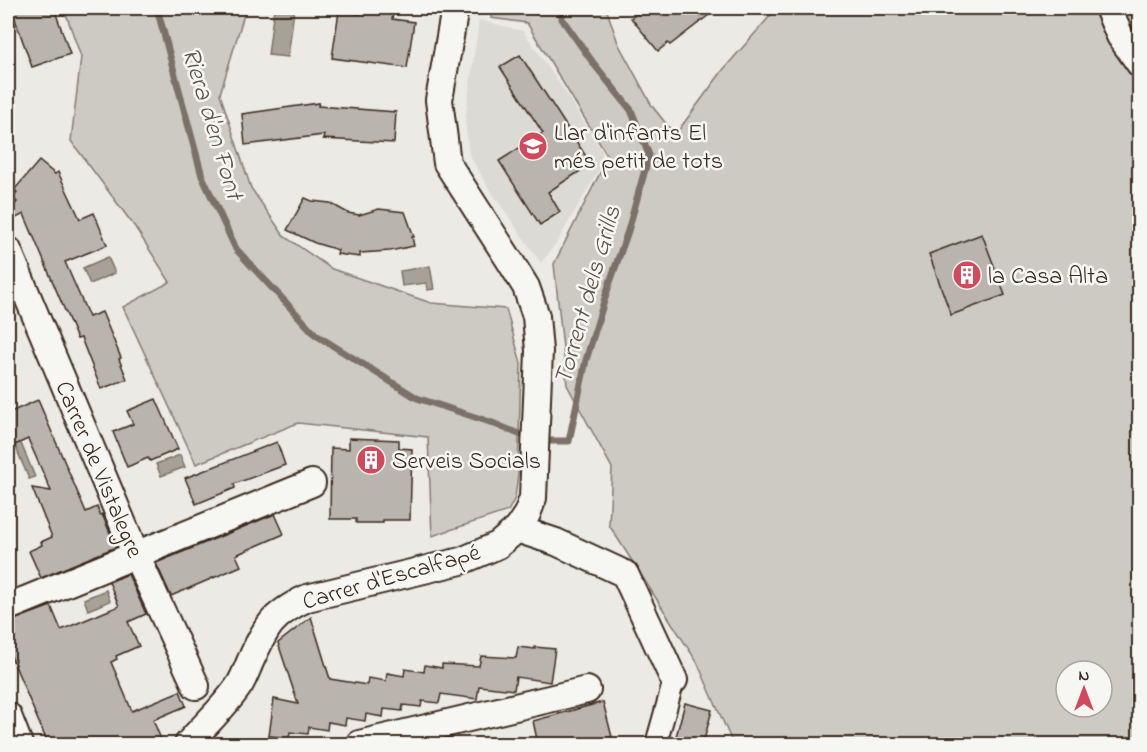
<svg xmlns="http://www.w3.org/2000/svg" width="1147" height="752" font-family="'Indie Flower',sans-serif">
<rect width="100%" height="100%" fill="#ebeae5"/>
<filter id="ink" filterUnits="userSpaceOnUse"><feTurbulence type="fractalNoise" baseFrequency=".0167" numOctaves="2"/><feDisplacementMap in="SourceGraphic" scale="12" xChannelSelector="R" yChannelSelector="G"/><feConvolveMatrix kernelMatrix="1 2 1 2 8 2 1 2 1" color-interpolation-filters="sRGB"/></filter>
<g filter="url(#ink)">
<!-- built -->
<path fill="#dcdad4" d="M479,20L523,31L564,90L602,151V165L557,242L541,263L488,187L469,154L465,121Z"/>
<!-- green -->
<g fill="#cdcac4" stroke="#847a71" stroke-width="1.5" fill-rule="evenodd">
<path d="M64,8H246L220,94L251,188L284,236L332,269L431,303L506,309L521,363L518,474L515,498L508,511L432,536L428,437L298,423L196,464L123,307L170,282L135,227L71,141L81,57Z"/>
<path d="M492,8H606L618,43L652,106L675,135L723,70L777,8H1099L1109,38L1139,77V744H733L697,662L609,525L612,468L567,385L554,264L608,157L527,23L491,18ZM1066,671H1102V707H1066Z"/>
<path d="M1124,8H1139V34L1128,21Z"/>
</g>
<!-- water -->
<g fill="#a8a198" stroke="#7c7167" stroke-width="1.5">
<path d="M274,8L294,10L288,57L268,55Z"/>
<path d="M108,257L115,273L90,284L83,268Z"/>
<path d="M430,266L434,289L427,290L426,283L402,286L400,271Z"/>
<path d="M20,441L35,477L29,479L14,443Z"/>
<path d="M180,455L185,467L161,476L156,464Z"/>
<path d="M106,590L110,601L88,610L84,599Z"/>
</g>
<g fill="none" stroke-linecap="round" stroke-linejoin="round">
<!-- stream -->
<g stroke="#7c7167" stroke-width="7">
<path d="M157,8L202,176L236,249L316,335L417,398L490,422L531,439"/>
<path d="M542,441H569L586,360L609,285L628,231L649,155L631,110L594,64L562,19V8"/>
</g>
</g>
<!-- building -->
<g fill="#bab4ae" stroke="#3b2a1e" stroke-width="1.5">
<path d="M11,8H54L70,54L32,67Z"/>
<path d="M645,8H718L670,45L668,43L658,51L631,18Z"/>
<path d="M361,10L393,14L392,19L414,22L407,68L332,58L339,11L360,14Z"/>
<path d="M520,55L591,164L548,192L560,212L540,225L499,161L543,133L500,67Z"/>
<path d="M319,103L318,106L396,112L394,143L323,139L324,135L245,145L242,114Z"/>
<path d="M39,161L55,174L58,172L80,219L94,213L107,245L65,262L89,317L102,312L121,358L119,359L127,379L101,389L81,338L77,339L24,214L8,222V212L17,202L12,197L17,192L14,190Z"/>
<path d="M305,198L312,201L330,203L348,213L359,215L379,209L405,212L414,237H412L414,246L390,251L360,253V257L337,254L338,250L315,243L287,230Z"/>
<path d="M982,234L1005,295L951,315L929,254Z"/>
<path d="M156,399L178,449L150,461L148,458L127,467L113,432L133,424L127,411Z"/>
<path d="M38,400L86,512L97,507L100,515L102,514L116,547L41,578L29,551L42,545L41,542L52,537L32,488L51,491L28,439L8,448V413Z"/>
<path d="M349,438L399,440V448L412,449L410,520H383V523H356V519H330L331,448L349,449Z"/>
<path d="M277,442L285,465L234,484L235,488L196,504L185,478Z"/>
<path d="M275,514L284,534L236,555L241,566L171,596L156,563Z"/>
<path d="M128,574L146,614L128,622L139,646L116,656L117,659L111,662L132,711L180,691L186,706L153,720L163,744H48L8,649V622L51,606L61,630L119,606L109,582Z"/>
<path d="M311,617L330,679L367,685L368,678L386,681L387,673L404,676L405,669L424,672L425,665L442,668V664L479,666L481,656L516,658L518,647L535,649V647L555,649L550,682L516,677L514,690L479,686L477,699L441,694L439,703L422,701L421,707L403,705L402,711L384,709L383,717L366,714L365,721L346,718L345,725L328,722L327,730L309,727L308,734L290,732L289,738L269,736L274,699L298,704L278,643Z"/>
<path d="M603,702L612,737L577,744H538L533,721Z"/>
<path d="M685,703L712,710L703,744H674Z"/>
</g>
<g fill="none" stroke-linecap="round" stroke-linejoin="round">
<!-- pedestrian casing -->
<g stroke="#3b2a1e" stroke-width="24">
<path id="pedestrian" d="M656,744L674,680"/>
</g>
<!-- minor casing -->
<g stroke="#3b2a1e" stroke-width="30">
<g id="minor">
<path d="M1108,8L1120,36L1140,64"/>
<path d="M8,250L136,555L196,686"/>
<path d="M517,529L556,542L625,574L674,680"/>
<path d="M8,607L312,483"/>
<path d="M8,716L19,744"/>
<path d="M188,744C205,724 226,706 240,684C244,677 247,669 250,662C266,627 271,615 307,598L461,561L480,553L498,545L517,529L527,514L533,498L539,351L536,316L526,287L510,261L447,163L439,100L455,8"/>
<path d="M359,744L587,690"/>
</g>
</g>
<!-- pedestrian -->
<use href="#pedestrian" stroke="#f6f6f2" stroke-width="20"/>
<!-- minor -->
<use href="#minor" stroke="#f6f6f2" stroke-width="26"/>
</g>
</g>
<!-- icons -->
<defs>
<g id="school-disc" transform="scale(1.5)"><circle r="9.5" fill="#d1495b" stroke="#f6f6f2"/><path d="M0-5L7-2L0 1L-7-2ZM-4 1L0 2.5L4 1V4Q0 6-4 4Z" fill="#fff"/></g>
<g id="building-disc" transform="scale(1.5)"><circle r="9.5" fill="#d1495b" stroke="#f6f6f2"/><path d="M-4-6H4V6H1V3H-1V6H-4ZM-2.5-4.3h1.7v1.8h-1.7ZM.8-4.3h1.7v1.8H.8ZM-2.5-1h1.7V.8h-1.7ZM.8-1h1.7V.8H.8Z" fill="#fff"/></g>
</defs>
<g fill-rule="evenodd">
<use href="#school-disc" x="533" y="146"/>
<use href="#building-disc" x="967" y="275"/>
<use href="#building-disc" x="371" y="460"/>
</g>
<g text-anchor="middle" stroke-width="5" stroke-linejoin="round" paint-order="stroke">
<!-- poi labels -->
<g font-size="24" fill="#3b2a1e" stroke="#f6f6f2" text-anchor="start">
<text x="554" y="140">Llar d'infants El<tspan x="554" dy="28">més petit de tots</tspan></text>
<text x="988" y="283">la Casa Alta</text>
<text x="392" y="468">Serveis Socials</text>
</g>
<!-- street labels -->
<g font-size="24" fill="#3b2a1e" stroke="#f6f6f2">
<text transform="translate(100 469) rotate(67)" y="8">Carrer de Vistalegre</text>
<text transform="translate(391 576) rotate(-16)" y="8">Carrer d'Escalfapé</text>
</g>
<!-- water labels -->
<g font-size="26" font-style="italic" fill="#615449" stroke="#f6f6f2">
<text transform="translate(214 123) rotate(73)" y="9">Riera d'en Font</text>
<text transform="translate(586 295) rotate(-74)" y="9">Torrent dels Grills</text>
</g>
</g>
<!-- margin -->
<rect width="1147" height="752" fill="none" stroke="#f6f6f2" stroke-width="30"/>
<rect x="15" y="15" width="1117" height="722" fill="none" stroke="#3b2a1e" stroke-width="2" filter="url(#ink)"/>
<!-- north arrow -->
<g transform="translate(1084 689)"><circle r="28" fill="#f6f6f2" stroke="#aba49d" stroke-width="1.5"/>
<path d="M0-4.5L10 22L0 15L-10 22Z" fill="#d1495b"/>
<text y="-9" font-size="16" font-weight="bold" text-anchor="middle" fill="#3b2a1e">N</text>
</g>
</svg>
